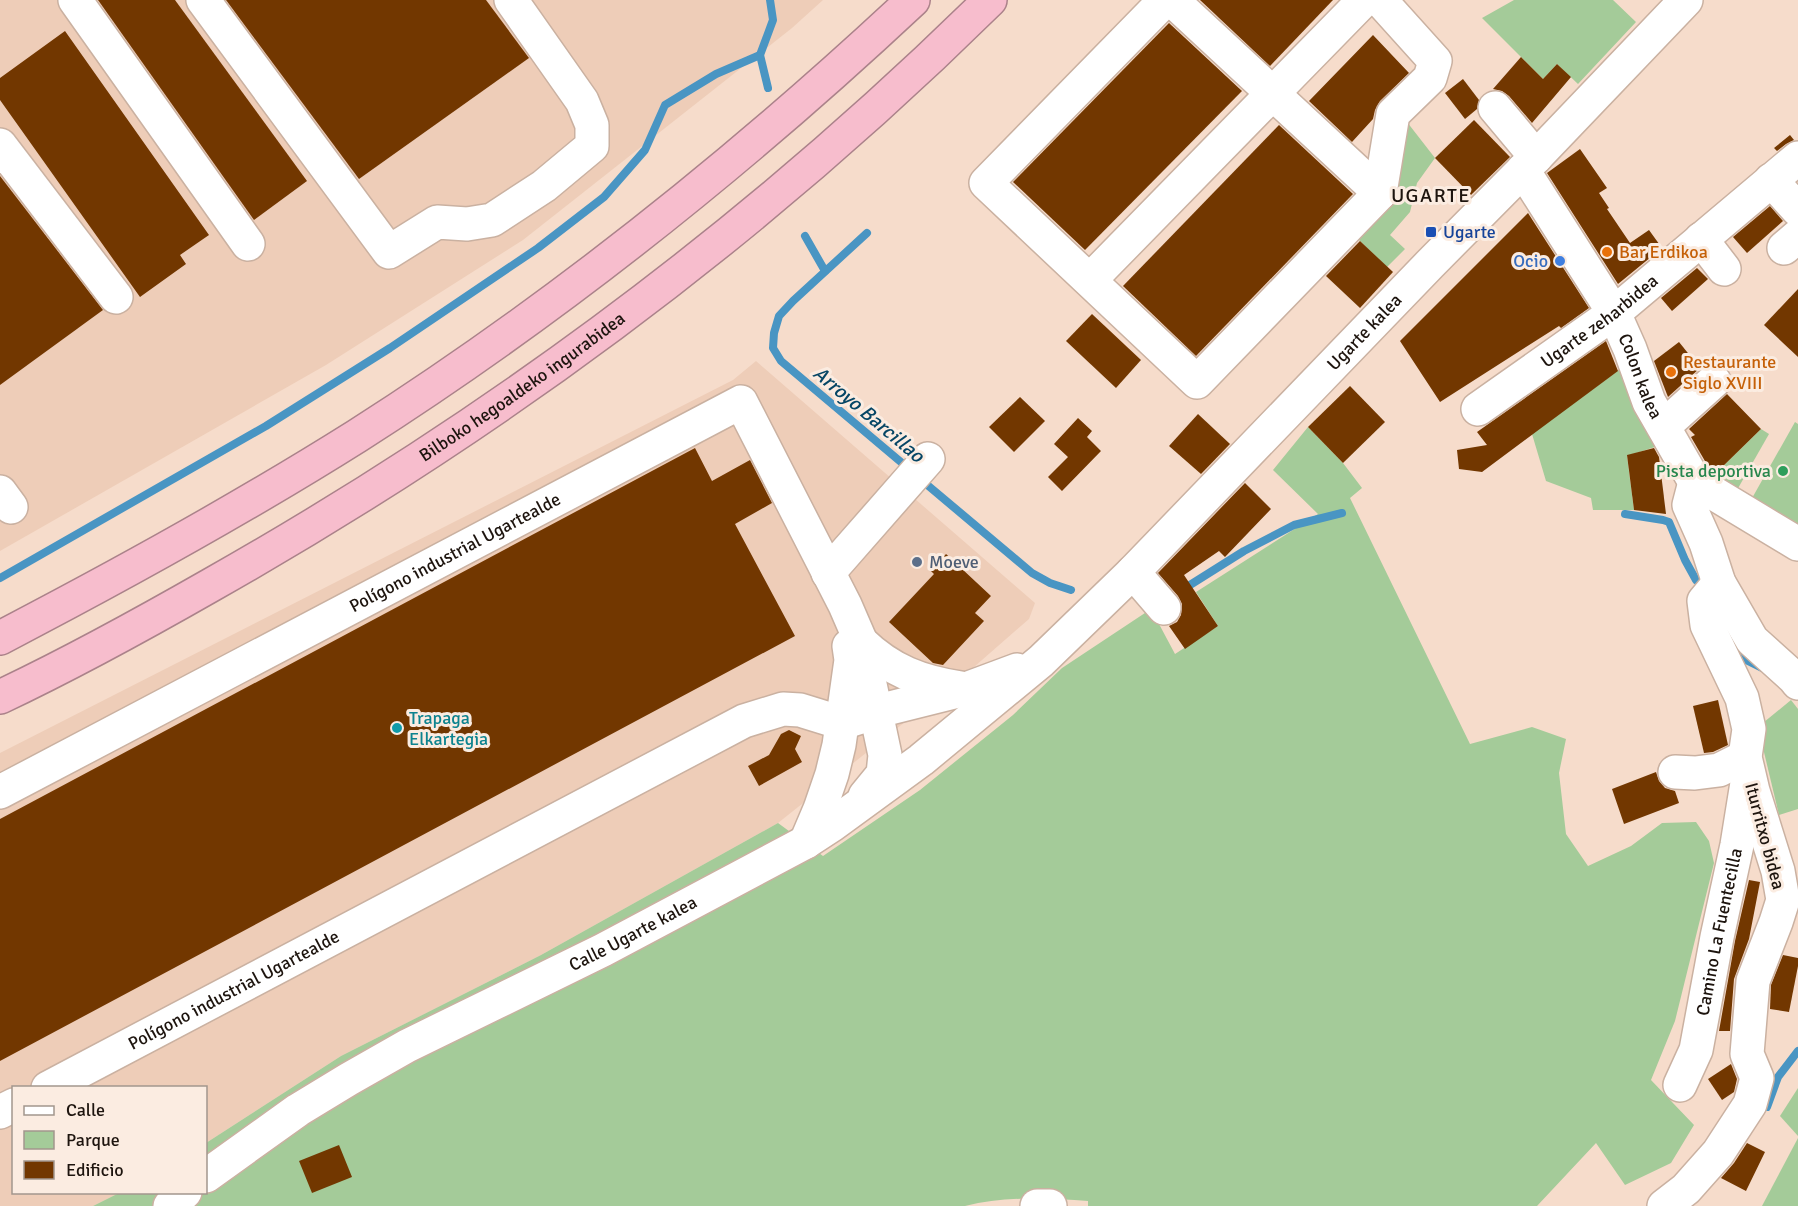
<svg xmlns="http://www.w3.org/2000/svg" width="1798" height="1206" font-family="Signika,sans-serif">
<rect width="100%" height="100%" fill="#f6dccb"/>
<!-- built -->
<g fill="#eecdb8">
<path d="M0,0H823L792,28L523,240L326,365L0,551Z"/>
<path d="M756,361L1035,603L1029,619L974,667L778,823L541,955L341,1056L206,1143V1088H14V1192L119,1193L93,1206H0V753L733,380Z"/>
</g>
<!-- green -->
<g fill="#a4cb99">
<path d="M1514,0H1613L1636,22L1578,84L1557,64L1543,79L1482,18Z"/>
<path d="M1407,122L1435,158L1417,183L1410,212L1390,235L1405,249L1387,267L1358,239Z"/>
<path d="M1631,361L1658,446L1627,456L1634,510H1593L1591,498L1546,481L1532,434Z"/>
<path d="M1795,422L1798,424V526L1751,500Z"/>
<path d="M1308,427L1343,463L1362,488L1350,498L1470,744L1532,727L1566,739L1559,773L1566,834L1588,866L1631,846L1662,823L1696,822L1709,841L1714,863L1675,1021L1651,1080L1694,1125L1671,1163L1625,1185L1596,1143L1537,1206H1088V1201C1047,1198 1005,1196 965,1206H93L119,1193L206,1192V1143L341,1056L541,955L778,823L823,856L920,790L1013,715L1062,668L1151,609L1175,654L1218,626L1196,592L1318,514L1273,470Z"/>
<path d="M1761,429L1769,434L1737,490L1712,477Z"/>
<path d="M1791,700L1798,709V809L1779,815L1758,727Z"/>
<path d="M1798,1088V1136L1780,1116Z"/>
<path d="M1798,1138V1206H1762Z"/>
</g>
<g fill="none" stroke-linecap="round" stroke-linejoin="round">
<!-- stream -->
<g stroke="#4995c3" stroke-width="8">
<path d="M768,88L760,55L773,20L770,0"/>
<path d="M867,233L793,301L779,316L774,333L773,348L781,361L908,468"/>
<path d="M805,236L825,271"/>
<path d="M919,478L1032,573L1050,583L1071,590"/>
<path d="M1625,514L1663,520L1669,522L1685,560L1696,580"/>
<path d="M0,578L266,426L390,348L538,248L604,197L645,150L665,105L716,74L760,55"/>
<path d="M1182,590L1244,551L1294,525L1342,513"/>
<path d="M1727,633L1748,661L1762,668"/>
<path d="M1767,1107L1778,1077L1798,1051"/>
</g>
</g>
<!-- building -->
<g fill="#723700">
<path d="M98,0H175L307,181L254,220Z"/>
<path d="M226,0H486L529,58L359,179Z"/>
<path d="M1200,0H1333L1270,66Z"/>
<path d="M1169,23L1242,91L1085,250L1013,182Z"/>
<path d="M65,31L209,235L180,255L186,264L140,297L0,100V78Z"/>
<path d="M1373,35L1409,73L1380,101L1375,110L1373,119L1352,142L1309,101Z"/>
<path d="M1521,57L1543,79L1557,64L1571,77L1532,123L1509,96L1502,91L1493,89Z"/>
<path d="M1463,79L1479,100L1477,109L1465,119L1445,93Z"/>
<path d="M1474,120L1510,157L1471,195L1435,158Z"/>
<path d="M1279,125L1353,194L1196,356L1123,286Z"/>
<path d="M1790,135L1794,140L1786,144L1777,151L1774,148Z"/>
<path d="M1580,149L1607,188L1599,193L1609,208L1607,209L1630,243L1649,230L1662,248L1618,284L1547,173Z"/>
<path d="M0,176L103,310L0,385Z"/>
<path d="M1770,206L1783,221L1747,253L1733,237Z"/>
<path d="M1528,213L1589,308L1561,328L1559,326L1440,402L1400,341Z"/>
<path d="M1360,241L1393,272L1360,308L1326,276Z"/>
<path d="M1697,268L1708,279L1672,311L1661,298Z"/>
<path d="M1798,289V357L1764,325Z"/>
<path d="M1092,314L1141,360L1116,388L1066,341Z"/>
<path d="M1606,341L1618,371L1482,472L1459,469L1457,450L1487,445L1477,432Z"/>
<path d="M1679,342L1700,368L1668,397L1654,361Z"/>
<path d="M1350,386L1385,422L1343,463L1308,427Z"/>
<path d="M1727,394L1761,429L1716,473L1709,468L1691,437L1695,435L1689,429Z"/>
<path d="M1020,397L1045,421L1014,452L989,427Z"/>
<path d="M1198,414L1230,444L1201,474L1169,446Z"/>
<path d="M1078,418L1092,431L1087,437L1101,451L1062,491L1048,477L1068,457L1054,444Z"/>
<path d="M695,448L712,481L750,460L772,503L735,524L795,636L0,1061V819Z"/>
<path d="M1654,448L1659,457L1666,514L1634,510L1627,455Z"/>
<path d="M1245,483L1271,509L1225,557L1219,551L1184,575L1218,626L1185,649L1169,626L1177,622L1181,615L1182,604L1178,596L1158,573Z"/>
<path d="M946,554L991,596L975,613L984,621L943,665L933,663L889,622L934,574L931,571Z"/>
<path d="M1718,700L1728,745L1713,752L1704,753L1693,706Z"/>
<path d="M789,730L801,736L795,749L802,762L759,786L748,766L769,755L781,734Z"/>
<path d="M1656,772L1659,781L1665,788L1675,791L1679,803L1624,824L1612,789Z"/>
<path d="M1749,880L1760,882L1749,939L1734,979L1730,1031H1719L1735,941Z"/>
<path d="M1783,955L1798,958V966L1789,1012L1770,1009L1771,985Z"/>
<path d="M1731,1064L1737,1079L1734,1092L1722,1100L1708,1079Z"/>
<path d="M1747,1143L1765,1152L1746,1191L1721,1178L1734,1163Z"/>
<path d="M339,1145L352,1177L312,1193L299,1161Z"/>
</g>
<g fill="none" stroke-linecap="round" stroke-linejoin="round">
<!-- minor casing -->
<g stroke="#cab1a1" stroke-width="36">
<g id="minor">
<path d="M75,0L248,244"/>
<path d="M203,0L389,252L437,222L467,224L492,220L544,186L592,146V125L582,101L511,0"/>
<path d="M1165,0L986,183L1197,382L1380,193L1393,114L1430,78L1435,61L1380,0"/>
<path d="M1172,0L1380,193"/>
<path d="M1495,108L1536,157"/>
<path d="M0,145L116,297"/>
<path id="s1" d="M1523,170L1614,313L1630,349L1649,402L1695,482L1798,544"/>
<path d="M1771,180L1798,210"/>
<path d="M1701,239L1724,269"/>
<path d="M1784,248L1798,236"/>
<path d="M1090,280L1364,0"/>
<path id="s2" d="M1478,409L1614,313L1798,158"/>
<path d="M1664,426L1714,381"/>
<path d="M1695,482L1689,505L1706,543L1719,583L1752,640L1794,678L1798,683"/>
<path d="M0,492L11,507"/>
<path d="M1133,572L1164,608"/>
<path d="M828,573L928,459"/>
<path d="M861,642C891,671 921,682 961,688"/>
<path d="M1675,772L1695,773L1719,770L1745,757"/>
<path id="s3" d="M0,792L741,402L845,605L861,642L885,755L883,774L865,796"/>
<path d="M806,842L820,809L832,774L839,745L851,660L849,646"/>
<path id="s4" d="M1680,1085L1696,1050L1717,937L1737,845L1747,783"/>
<path id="s5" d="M48,1088L744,721L783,709L800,710L842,723L886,709L966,689L1017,670"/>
<path d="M0,1112L14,1105"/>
<path id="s6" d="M206,1176L298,1110L349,1079L407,1046L603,950L806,842L832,825L921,760L1041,661L1133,572L1430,264L1536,157L1686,0"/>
<path d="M170,1206L185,1192"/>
<path d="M1037,1206H1050"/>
<path d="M1664,1206L1686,1189L1718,1153L1750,1104L1757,1078L1747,1054L1753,981L1776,922L1783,900L1778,871L1753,791L1745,757L1749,729L1742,698L1707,625L1704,601L1719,583"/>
</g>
</g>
<!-- highway casing -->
<g stroke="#ab828a" stroke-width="36">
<g id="highway">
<path d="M0,638C121,575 241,509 357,436C556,309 741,161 913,0"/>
<path id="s7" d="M0,697C72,663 141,625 211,585C494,425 758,229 990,0"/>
</g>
</g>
<!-- minor -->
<use href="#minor" stroke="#fff" stroke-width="33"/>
<!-- highway -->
<use href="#highway" stroke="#f7bdcd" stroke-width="33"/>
</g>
<!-- markers -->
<rect fill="#1a4fb4" stroke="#fbece1" stroke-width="2" x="1425" y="226" width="12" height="12" rx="3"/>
<g fill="#e8710a" stroke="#fbece1" stroke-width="2">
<circle cx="1607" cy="252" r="6"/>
<circle cx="1671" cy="372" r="6"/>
</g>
<circle fill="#3f7fe0" stroke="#fbece1" stroke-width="2" cx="1560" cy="261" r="6"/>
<circle fill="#2e9e5b" stroke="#fbece1" stroke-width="2" cx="1783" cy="471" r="6"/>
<circle fill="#5c6f8a" stroke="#fbece1" stroke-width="2" cx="917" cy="562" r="6"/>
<circle fill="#0f9aa8" stroke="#fbece1" stroke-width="2" cx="397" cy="728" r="6"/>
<g text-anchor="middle" stroke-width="6" stroke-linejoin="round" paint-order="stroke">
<!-- transit labels -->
<g font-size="18" fill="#164399" stroke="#fbece1" text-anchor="start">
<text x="1443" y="238">Ugarte</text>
</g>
<!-- food labels -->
<g font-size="18" fill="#c56008" stroke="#fbece1" text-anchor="start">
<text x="1619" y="258">Bar Erdikoa</text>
<text x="1683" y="368">Restaurante<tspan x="1683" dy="21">Siglo XVIII</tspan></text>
</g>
<!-- shop labels -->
<g font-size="18" fill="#366cbe" stroke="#fbece1" text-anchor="end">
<text x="1548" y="267">Ocio</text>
</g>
<!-- street labels -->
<g font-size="18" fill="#1d140e" stroke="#fbece1">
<text dy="6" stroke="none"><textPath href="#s2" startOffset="150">Ugarte zeharbidea</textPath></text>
<text dy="6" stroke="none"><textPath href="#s6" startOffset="1446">Ugarte kalea</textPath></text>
<text dy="6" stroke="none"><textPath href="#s1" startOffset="238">Colon kalea</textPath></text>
<text dy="6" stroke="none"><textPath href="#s7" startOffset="608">Bilboko hegoaldeko ingurabidea</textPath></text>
<text dy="6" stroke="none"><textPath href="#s3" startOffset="514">Polígono industrial Ugartealde</textPath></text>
<text transform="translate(1765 836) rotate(75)" y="6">Iturritxo bidea</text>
<text dy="6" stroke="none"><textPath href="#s4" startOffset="159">Camino La Fuentecilla</textPath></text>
<text dy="6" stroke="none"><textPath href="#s6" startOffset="492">Calle Ugarte kalea</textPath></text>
<text dy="6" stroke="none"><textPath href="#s5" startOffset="210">Polígono industrial Ugartealde</textPath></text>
</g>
<!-- leisure labels -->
<g font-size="18" fill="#27864d" stroke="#fbece1" text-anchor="end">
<text x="1771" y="477">Pista deportiva</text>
</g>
<!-- service labels -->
<g font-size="18" fill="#4e5e75" stroke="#fbece1" text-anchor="start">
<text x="929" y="568">Moeve</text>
</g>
<!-- culture labels -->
<g font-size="18" fill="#0d838f" stroke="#fbece1" text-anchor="start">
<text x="409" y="724">Trapaga<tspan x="409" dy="21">Elkartegia</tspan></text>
</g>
<!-- neighbourhood labels -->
<g font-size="20" letter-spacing="1.5" fill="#1d140e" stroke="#fbece1">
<text x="1431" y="202">UGARTE</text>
</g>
<!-- water labels -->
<g font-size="20" font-style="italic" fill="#064665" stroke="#fbece1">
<text transform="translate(869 414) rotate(40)" y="7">Arroyo Barcillao</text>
</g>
</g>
<!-- legend -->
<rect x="12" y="1086" width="195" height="108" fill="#fbece1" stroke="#a2968d" stroke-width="1.5"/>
<rect x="24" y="1106" width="30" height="9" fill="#ffffff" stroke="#a2968d" stroke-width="1.5"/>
<text x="66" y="1116" font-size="18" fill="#1d140e">Calle</text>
<rect x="24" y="1131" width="30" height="18" fill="#a4cb99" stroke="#a2968d" stroke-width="1.5"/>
<text x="66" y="1146" font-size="18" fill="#1d140e">Parque</text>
<rect x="24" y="1161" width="30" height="18" fill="#723700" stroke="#a2968d" stroke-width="1.5"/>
<text x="66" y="1176" font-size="18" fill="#1d140e">Edificio</text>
</svg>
